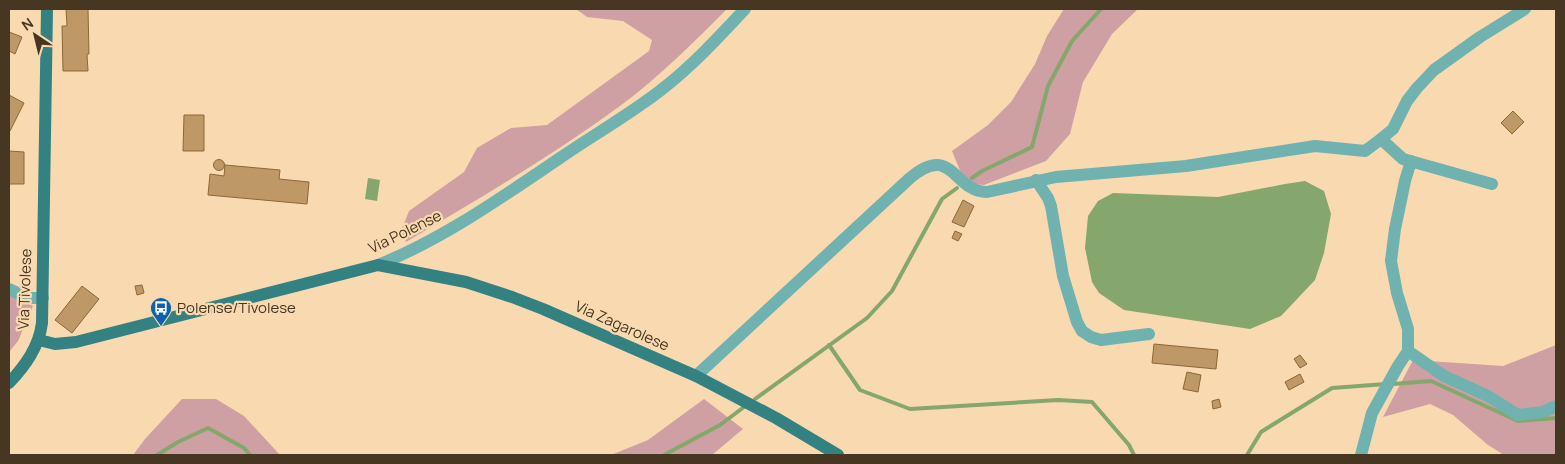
<svg xmlns="http://www.w3.org/2000/svg" width="1565" height="464" font-family="Manrope,sans-serif">
<rect width="100%" height="100%" fill="#f9d9b0"/>
<!-- green -->
<g fill="#cea0a3">
<path d="M576,9H727C693,43 659,77 620,106C552,156 478,199 406,242L401,231L409,211L464,172L477,148L511,128L547,125L649,51L652,40L623,21L587,17Z"/>
<path d="M1064,9H1138L1112,34L1083,82L1070,134L1046,161L984,185L973,184L961,173L952,151L988,125L1011,102L1035,64L1047,36Z"/>
<path d="M9,294L33,306L18,341L9,352Z"/>
<path d="M1556,345V455H1504L1488,445L1453,415L1430,404L1383,417L1413,360L1503,366Z"/>
<path d="M182,399H216L244,416L280,455H133L145,439Z"/>
<path d="M704,399L743,429L712,455H611L648,440Z"/>
</g>
<!-- water -->
<g fill="#85a76d">
<path d="M368,178L380,180L377,201L365,199Z"/>
<path d="M1305,181L1324,191L1331,214L1324,253L1315,280L1281,316L1250,329L1124,310L1099,293L1092,282L1085,248L1088,216L1098,201L1113,193L1218,197L1285,184Z"/>
</g>
<g fill="none" stroke-linecap="round" stroke-linejoin="round">
<!-- stream -->
<g stroke="#85a76d" stroke-width="4">
<path d="M972,178L982,171L1032,147L1048,86L1072,41L1101,9"/>
<path d="M829,345L860,390L910,409L1058,400L1092,402L1129,445L1134,455"/>
<path d="M1393,384L1431,381L1518,421L1556,418"/>
<path d="M755,399L867,318L892,291L942,199L957,188"/>
<path d="M157,455L178,442L208,428L244,448L250,455"/>
<path d="M664,455L720,425L744,407"/>
<path d="M1247,455L1261,432L1332,388L1386,384"/>
</g>
</g>
<!-- building -->
<g fill="#be9866" stroke="#8c6837">
<path d="M66,9H88L89,54H87L88,71H63L62,26H67Z"/>
<path d="M9,32L22,37L15,54L9,51Z"/>
<path d="M9,95L24,103L10,131H9Z"/>
<path d="M1513,111L1524,122L1512,134L1501,123Z"/>
<path d="M184,115H204V151H183Z"/>
<path d="M9,151L24,152V184H9Z"/>
<circle cx="219" cy="165" r="5.5"/>
<path d="M225,165L280,170L279,179L309,182L307,204L208,195L210,174L224,176Z"/>
<path d="M963,200L974,206L964,227L952,222Z"/>
<path d="M955,231L962,234L958,241L952,238Z"/>
<path d="M142,285L144,293L137,295L135,286Z"/>
<path d="M82,286L99,299L72,333L55,320Z"/>
<path d="M1154,344L1218,350L1216,369L1152,363Z"/>
<path d="M1300,355L1307,364L1300,368L1294,359Z"/>
<path d="M1187,372L1201,375L1198,392L1183,389Z"/>
<path d="M1300,374L1304,382L1289,390L1285,382Z"/>
<path d="M1219,399L1221,407L1213,409L1212,401Z"/>
</g>
<g fill="none" stroke-linecap="round" stroke-linejoin="round">
<!-- minor -->
<g stroke="#70b2b0" stroke-width="12">
<path d="M1381,139L1393,129L1407,101L1417,88L1434,70L1480,37L1525,9"/>
<path d="M1036,180L1048,198L1051,206L1063,276L1077,322L1082,331L1091,337L1101,340L1149,334"/>
<path d="M378,265C443,239 502,197 560,158C593,135 629,115 661,90C692,66 718,38 745,9"/>
<path d="M9,289L28,298H43"/>
<path d="M1408,351L1444,376L1488,396L1518,415L1543,412L1556,406"/>
<path d="M696,376L910,178C953,142 953,192 987,192L1056,177L1186,166L1315,146L1365,151L1381,139L1403,159L1492,184"/>
<path d="M1361,455L1372,413L1398,366L1408,351V329L1397,293L1391,261L1395,229L1405,181L1411,161"/>
</g>
<!-- major -->
<g stroke="#338180" stroke-width="12">
<path d="M39,340L55,344L76,342L378,265L466,282L512,297L543,309L696,376L776,418L838,455"/>
<path d="M9,383C25,366 39,347 42,323L47,9"/>
</g>
</g>
<!-- icons -->
<defs>
<g id="bus-pin" transform="scale(1.125)"><path d="M0 17L-7.5 6A9.5 9.5 0 1 1 7.5 6Z" fill="#0f60af" stroke="#f9d9b0"/><path d="M-5-6H5V4H4V6H2V4H-2V6H-4V4H-5ZM-3.5-4V0h7V-4ZM-3.5 1.2v1.5H-2V1.2ZM2 1.2v1.5H3.5V1.2Z" fill="#fff"/></g>
</defs>
<g fill-rule="evenodd">
<use href="#bus-pin" x="161" y="308"/>
</g>
<g text-anchor="middle" stroke-width="4.5" stroke-linejoin="round" paint-order="stroke">
<!-- street labels -->
<g font-size="15" fill="#473722" stroke="#f9d9b0">
<text transform="translate(405 232) rotate(-26)" y="5">Via Polense</text>
<text transform="translate(25 289) rotate(-88)" y="5">Via Tivolese</text>
<text transform="translate(622 326) rotate(24)" y="5">Via Zagarolese</text>
</g>
<!-- poi labels -->
<g font-size="15" fill="#473722" stroke="#f9d9b0" text-anchor="start">
<text x="177" y="313">Polense/Tivolese</text>
</g>
</g>
<!-- border -->
<rect width="1565" height="464" fill="none" stroke="#473722" stroke-width="20"/>
<!-- north arrow -->
<g transform="translate(35 35) rotate(325)" stroke="#f9d9b0" stroke-width="4" paint-order="stroke">
<path d="M0-4L9 19L0 12L-9 19Z" fill="#473722"/>
<text y="-8" font-size="14" font-weight="bold" text-anchor="middle" fill="#473722">N</text>
</g>
</svg>
